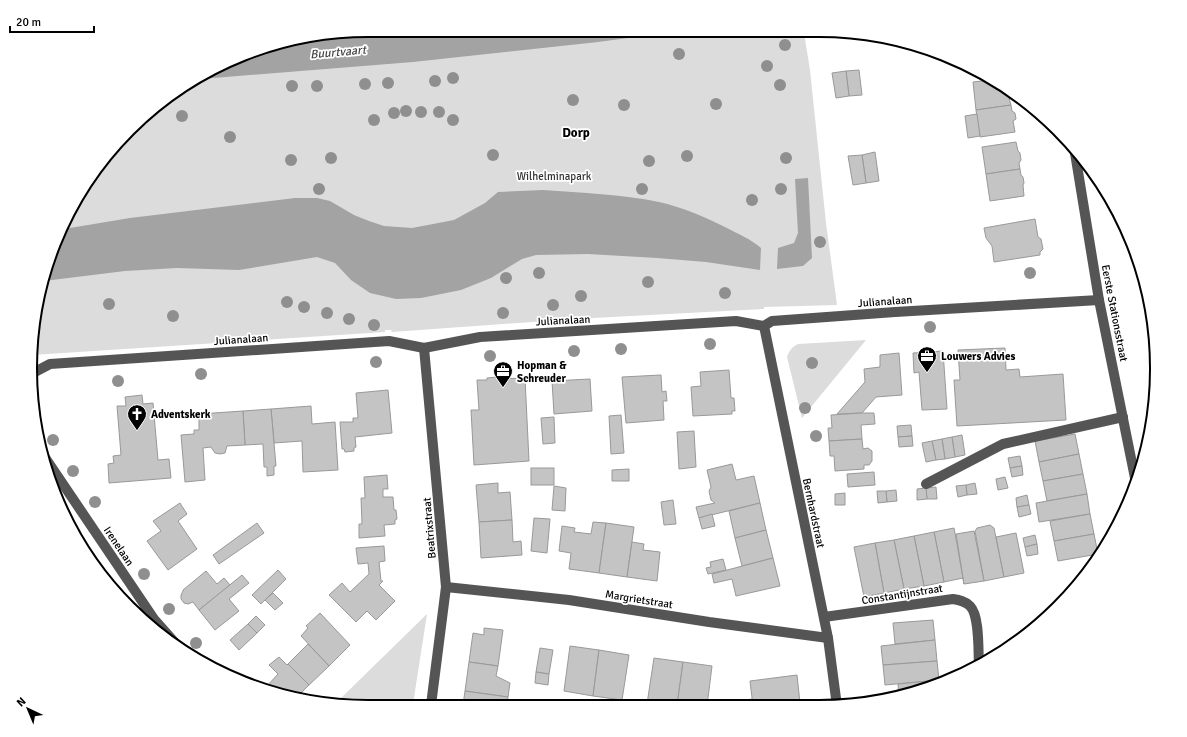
<svg xmlns="http://www.w3.org/2000/svg" width="1187" height="737" font-family="Signika,sans-serif">
<rect width="100%" height="100%" fill="#fff"/>
<!-- green -->
<g fill="#dcdcdc">
<path d="M549,31L804,33L810,70L826,223L837,305L764,307V309L574,319L392,332L391,330H385V332L32,355L48,260L100,163L163,100L224,67Z"/>
<path d="M866,340L802,418L787,357C789,351 792,347 798,344Z"/>
<path d="M427,614L413,704H345L340,699Z"/>
</g>
<!-- water -->
<g fill="#a3a3a3">
<path d="M390,30L673,32L598,42L413,62L201,79L260,48L352,33Z"/>
<path d="M808,178L812,258L803,266L777,269L778,248L794,243L798,233L795,179Z"/>
<path d="M543,190C582,193 621,194 659,202C682,207 705,217 727,228C740,235 749,238 761,248L760,270L706,262L657,258L588,254L536,255L522,259L491,278L461,290L421,298L396,299L370,293L351,280L335,263L317,257L239,270L177,268L125,271L44,281L48,260L64,229L130,218L295,198H317L330,201L354,215L369,221L384,226L412,228L454,220L485,203L498,192Z"/>
</g>
<!-- building -->
<g fill="#c4c4c4" stroke="#999">
<path d="M859,70L862,95L849,96L846,71Z"/>
<path d="M846,71L849,96L836,98L832,73Z"/>
<path d="M990,80L1011,92L1012,96L1009,98L1011,105L976,110L973,82Z"/>
<path d="M1011,105L1012,111L1015,113L1016,119L1013,121L1015,132L980,137L976,110Z"/>
<path d="M977,114L980,136L968,138L965,116Z"/>
<path d="M1016,142L1018,151L1020,153L1021,160L1019,163L1020,169L986,174L982,147Z"/>
<path d="M875,152L879,181L866,183L862,155Z"/>
<path d="M862,155L866,183L853,185L848,156Z"/>
<path d="M1020,169L1021,175L1023,177L1024,183L1023,185L1024,196L990,201L986,174Z"/>
<path d="M1035,219L1038,237L1041,239L1043,249L1040,252V255L994,262L992,246L986,238L984,228Z"/>
<path d="M1005,348L1006,370L1019,369L1020,377L1063,374L1066,420L957,426L954,380H960L958,350Z"/>
<path d="M943,351L947,409L922,410L919,372L914,373L913,353Z"/>
<path d="M899,353L902,395L876,397L862,413L837,414L865,382L864,369L880,367V355Z"/>
<path d="M729,370L731,398H734L735,411H732V414L693,416L691,387L701,386L700,372Z"/>
<path d="M661,375L662,392L666,391L667,401H663L664,420L626,423L622,377Z"/>
<path d="M497,377V379L525,378L529,461L474,465L471,410H479L477,380H487V378Z"/>
<path d="M590,379L592,411L554,414L552,381Z"/>
<path d="M388,390L392,433L355,437L356,447L354,448V451L345,452L344,449H342L340,422H353V418H358L356,393Z"/>
<path d="M142,395L143,404L153,403L158,460L169,459L171,478L109,483L108,464L114,463L113,456L121,455L117,406H126L125,397Z"/>
<path d="M311,406L312,424L335,422L338,470L303,472L302,441L274,443L271,409Z"/>
<path d="M271,409L276,466H274V475L267,476V467H264L263,444L245,445L243,411Z"/>
<path d="M243,411L245,445L227,446L225,453L220,454L215,453L211,447L203,448L205,480L185,482L181,435L194,434V430H199V414Z"/>
<path d="M862,413H874L875,424L861,425L862,439L829,441L828,428H832L831,415Z"/>
<path d="M621,415L624,453L611,454L609,416Z"/>
<path d="M554,417L555,443L543,444L541,418Z"/>
<path d="M911,425L912,436L898,437L897,426Z"/>
<path d="M694,431L696,467L679,469L677,432Z"/>
<path d="M1075,434L1079,454L1039,462L1035,441Z"/>
<path d="M962,435L965,455L955,457L952,437Z"/>
<path d="M912,436L913,446L899,447L898,437Z"/>
<path d="M952,437L955,457L945,459L942,439Z"/>
<path d="M862,439L863,449L868,448L872,451V461L869,465H864V469L835,471L834,456H830L829,441Z"/>
<path d="M942,439L945,459L936,460L932,441Z"/>
<path d="M932,441L936,460L926,462L922,443Z"/>
<path d="M1079,454L1083,474L1043,481L1039,462Z"/>
<path d="M1020,456L1022,466L1010,468L1008,458Z"/>
<path d="M732,464L736,480L754,476L760,503L699,518L696,507L715,503L711,500L709,491L711,487L707,470Z"/>
<path d="M1022,466L1023,475L1012,477L1010,468Z"/>
<rect x="531" y="468" width="23" height="17"/>
<path d="M629,469V481H612V470Z"/>
<path d="M874,472L875,485L848,487L847,474Z"/>
<path d="M1083,474L1087,494L1047,501L1043,481Z"/>
<path d="M387,475L388,489H383V497H393L394,510H396L397,519L395,520V524L384,525L385,536L359,538V524H362L361,498H365L364,477Z"/>
<path d="M1005,477L1008,488L998,490L996,479Z"/>
<path d="M498,483V493L510,492L512,520L479,522L476,485Z"/>
<path d="M975,483L977,494L967,495L966,485Z"/>
<path d="M966,485L967,495L958,497L956,486Z"/>
<path d="M554,486L566,488L565,511L552,510Z"/>
<path d="M936,487L937,499H927L926,488Z"/>
<path d="M926,488L927,499L917,500V489Z"/>
<path d="M896,490L897,501L887,502L886,491Z"/>
<path d="M877,491H886L887,502L878,503Z"/>
<path d="M845,493V505H835V494Z"/>
<path d="M1087,494L1090,514L1039,522L1036,503Z"/>
<path d="M1027,495L1029,505L1017,507L1016,498Z"/>
<path d="M673,500L676,524L664,525L661,502Z"/>
<path d="M180,503L187,514L178,521L197,549L168,570L147,541L161,531L153,521Z"/>
<path d="M760,503L766,530L735,538L729,511Z"/>
<path d="M1029,505L1031,514L1019,517L1017,507Z"/>
<path d="M712,514L715,526L702,529L699,518Z"/>
<path d="M1090,514L1094,534L1054,541L1050,521Z"/>
<path d="M534,518L550,519L547,553L531,551Z"/>
<path d="M512,520L513,542L521,541L522,555L481,558L479,522Z"/>
<path d="M593,522L606,523L599,573L569,569L571,553L559,551L562,526L575,528L574,532L591,534Z"/>
<path d="M257,523L264,533L219,564L213,555Z"/>
<path d="M606,523L634,527L627,577L599,573Z"/>
<path d="M990,525L994,528L1004,577L984,581L975,531L977,528Z"/>
<path d="M954,528L957,544L964,584L963,578L944,582L934,532Z"/>
<path d="M766,530L773,558L742,566L735,538Z"/>
<path d="M974,531L984,581L964,584L956,534Z"/>
<path d="M934,532L944,582L924,586L914,536Z"/>
<path d="M1016,533L1024,573L1004,577L996,537Z"/>
<path d="M1094,534L1098,554L1058,561L1054,541Z"/>
<path d="M1035,535L1037,544L1025,547L1023,538Z"/>
<path d="M914,536L924,586L904,589L894,540Z"/>
<path d="M894,540L904,589L884,593L875,543Z"/>
<path d="M632,542L644,544L643,550L660,552L657,581L627,577Z"/>
<path d="M875,543L884,593L864,597L854,547Z"/>
<path d="M1037,544L1038,554L1027,556L1025,547Z"/>
<path d="M384,546L385,561L379,562L381,581H383L379,585L395,601L376,620L367,611L356,622L329,595L342,583L350,592L369,574L368,563L358,564L356,548Z"/>
<path d="M773,558L780,586L736,596L732,579L714,583L712,574Z"/>
<path d="M723,559L726,570L708,574L706,568L711,567L710,562Z"/>
<path d="M278,570L286,579L261,604L252,595Z"/>
<path d="M206,571L217,584L224,578L230,585L199,610L193,602L188,604L184,603L181,599V595L183,591V590Z"/>
<path d="M242,575L249,583L229,599L239,611L215,630L199,610Z"/>
<path d="M273,593L283,603L275,610L265,600Z"/>
<path d="M320,613L350,645L329,666L301,636L308,628L306,626Z"/>
<path d="M256,616L265,625L257,633L248,624Z"/>
<path d="M933,620L935,640L895,644L893,623Z"/>
<path d="M248,624L257,633L239,650L230,640Z"/>
<path d="M484,628L503,630L498,666L469,662L473,633L484,635Z"/>
<path d="M935,640L937,661L883,665L881,646Z"/>
<path d="M308,644L329,666L309,685L288,664Z"/>
<path d="M570,646L599,650L593,696L564,691Z"/>
<path d="M540,648L553,650L549,674L536,672Z"/>
<path d="M599,650L629,655L622,700L593,696Z"/>
<path d="M279,657L287,665L288,664L309,685L297,697L271,690L267,686L278,674L269,665Z"/>
<path d="M654,658L683,662L677,706H660L647,704Z"/>
<path d="M937,661L939,680L885,685L883,665Z"/>
<path d="M469,662L498,666L496,676L510,683L508,697L465,691Z"/>
<path d="M683,662L712,666L707,706H677Z"/>
<path d="M536,672L549,674L548,685L535,683Z"/>
<path d="M797,675L800,703L775,706H753L750,681Z"/>
<path d="M939,680V682L906,695L899,697L898,684Z"/>
<path d="M465,691L508,697L507,705H463Z"/>
<path d="M752,699L753,706H720V704Z"/>
<path d="M800,703V706H775Z"/>
</g>
<g fill="none" stroke-linecap="round" stroke-linejoin="round">
<!-- minor -->
<g stroke="#555" stroke-width="10">
<path d="M1074,147L1099,300L1136,483"/>
<path d="M764,326L828,638L837,706"/>
<path d="M424,348L446,587L431,705"/>
<path d="M31,374L50,364L389,341L424,348L480,337L736,321L764,326L772,321L895,312L1099,300"/>
<path d="M44,456L154,619L178,646"/>
<path d="M926,484L1003,444L1123,417"/>
<path d="M446,587L569,600L709,622L828,638"/>
<path d="M824,617L953,599C959,600 965,601 970,606C980,616 978,651 979,665"/>
</g>
</g>
<!-- trees -->
<g fill="#8f8f8f">
<circle cx="785" cy="45" r="6"/>
<circle cx="679" cy="54" r="6"/>
<circle cx="767" cy="66" r="6"/>
<circle cx="453" cy="78" r="6"/>
<circle cx="435" cy="81" r="6"/>
<circle cx="388" cy="83" r="6"/>
<circle cx="365" cy="84" r="6"/>
<circle cx="780" cy="85" r="6"/>
<circle cx="292" cy="86" r="6"/>
<circle cx="317" cy="86" r="6"/>
<circle cx="573" cy="100" r="6"/>
<circle cx="716" cy="104" r="6"/>
<circle cx="624" cy="105" r="6"/>
<circle cx="406" cy="111" r="6"/>
<circle cx="421" cy="112" r="6"/>
<circle cx="439" cy="112" r="6"/>
<circle cx="394" cy="113" r="6"/>
<circle cx="182" cy="116" r="6"/>
<circle cx="374" cy="120" r="6"/>
<circle cx="453" cy="120" r="6"/>
<circle cx="230" cy="137" r="6"/>
<circle cx="493" cy="155" r="6"/>
<circle cx="687" cy="156" r="6"/>
<circle cx="331" cy="158" r="6"/>
<circle cx="786" cy="158" r="6"/>
<circle cx="291" cy="160" r="6"/>
<circle cx="649" cy="161" r="6"/>
<circle cx="319" cy="189" r="6"/>
<circle cx="642" cy="189" r="6"/>
<circle cx="781" cy="189" r="6"/>
<circle cx="752" cy="200" r="6"/>
<circle cx="820" cy="242" r="6"/>
<circle cx="539" cy="273" r="6"/>
<circle cx="1030" cy="273" r="6"/>
<circle cx="506" cy="278" r="6"/>
<circle cx="648" cy="282" r="6"/>
<circle cx="725" cy="293" r="6"/>
<circle cx="581" cy="296" r="6"/>
<circle cx="287" cy="302" r="6"/>
<circle cx="109" cy="304" r="6"/>
<circle cx="553" cy="305" r="6"/>
<circle cx="304" cy="307" r="6"/>
<circle cx="327" cy="313" r="6"/>
<circle cx="503" cy="313" r="6"/>
<circle cx="173" cy="316" r="6"/>
<circle cx="349" cy="319" r="6"/>
<circle cx="374" cy="325" r="6"/>
<circle cx="930" cy="327" r="6"/>
<circle cx="710" cy="344" r="6"/>
<circle cx="621" cy="349" r="6"/>
<circle cx="574" cy="351" r="6"/>
<circle cx="490" cy="356" r="6"/>
<circle cx="376" cy="362" r="6"/>
<circle cx="812" cy="363" r="6"/>
<circle cx="201" cy="374" r="6"/>
<circle cx="118" cy="381" r="6"/>
<circle cx="805" cy="408" r="6"/>
<circle cx="816" cy="436" r="6"/>
<circle cx="53" cy="440" r="6"/>
<circle cx="73" cy="471" r="6"/>
<circle cx="95" cy="502" r="6"/>
<circle cx="144" cy="574" r="6"/>
<circle cx="169" cy="609" r="6"/>
<circle cx="196" cy="643" r="6"/>
</g>
<!-- icons -->
<defs>
<g id="office-pin" transform="scale(1)"><path d="M0 17L-7.5 6A9.5 9.5 0 1 1 7.5 6Z" fill="#000" stroke="#fff"/><path d="M-6-3h4V-5.5h4V-3h4V5H-6ZM-1-4.5V-3h2v-1.5ZM-6 0V1H6V0Z" fill="#fff"/></g>
<g id="church-pin" transform="scale(1)"><path d="M0 17L-7.5 6A9.5 9.5 0 1 1 7.5 6Z" fill="#000" stroke="#fff"/><path d="M-1.2-6h2.4v3.5h3.3v2.4h-3.3V6h-2.4V-.1h-3.3v-2.4h3.3Z" fill="#fff"/></g>
</defs>
<g fill-rule="evenodd">
<use href="#office-pin" x="927" y="356"/>
<use href="#office-pin" x="503" y="371"/>
<use href="#church-pin" x="137" y="414"/>
</g>
<g text-anchor="middle" stroke-width="3.5" stroke-linejoin="round" paint-order="stroke">
<!-- park labels -->
<g font-size="11" fill="#333" stroke="#fff">
<text x="554" y="180">Wilhelminapark</text>
</g>
<!-- street labels -->
<g font-size="11" fill="#000" stroke="#fff">
<text transform="translate(885 301) rotate(-4)" y="4">Julianalaan</text>
<text transform="translate(1115 313) rotate(79)" y="4">Eerste Stationsstraat</text>
<text transform="translate(563 320) rotate(-3)" y="4">Julianalaan</text>
<text transform="translate(241 339) rotate(-4)" y="4">Julianalaan</text>
<text transform="translate(814 513) rotate(78)" y="4">Bernhardstraat</text>
<text transform="translate(429 528) rotate(-95)" y="4">Beatrixstraat</text>
<text transform="translate(119 546) rotate(56)" y="4">Irenelaan</text>
<text transform="translate(902 594) rotate(-9)" y="4">Constantijnstraat</text>
<text transform="translate(639 599) rotate(9)" y="4">Margrietstraat</text>
</g>
<!-- poi labels -->
<g font-size="11" font-weight="bold" fill="#000" stroke="#fff" text-anchor="start">
<text x="941" y="360">Louwers Advies</text>
<text x="517" y="369">Hopman &amp;<tspan x="517" dy="13">Schreuder</tspan></text>
<text x="151" y="418">Adventskerk</text>
</g>
<!-- water labels -->
<g font-size="12" font-style="italic" fill="#444" stroke="#fff">
<text transform="translate(338 52) rotate(-5)" y="4">Buurtvaart</text>
</g>
<!-- quarter labels -->
<g font-size="13" font-weight="bold" fill="#000" stroke="#fff">
<text x="576" y="137">Dorp</text>
</g>
</g>
<!-- crop -->
<path d="M0 0H1187V737H0ZM368 37H819A331 331 0 0 1 1150 368V369A331 331 0 0 1 819 700H368A331 331 0 0 1 37 369V368A331 331 0 0 1 368 37Z" fill="#fff" fill-rule="evenodd"/>
<path fill="none" stroke="#000" stroke-width="2" d="M368 37H819A331 331 0 0 1 1150 368V369A331 331 0 0 1 819 700H368A331 331 0 0 1 37 369V368A331 331 0 0 1 368 37Z"/>
<!-- north arrow -->
<g transform="translate(28 709) rotate(316)" stroke="#ffffff" stroke-width="3" paint-order="stroke">
<path d="M0-3L7 15L0 10L-7 15Z" fill="#000000"/>
<text y="-6" font-size="11" font-weight="bold" text-anchor="middle" fill="#000000">N</text>
</g>
<!-- scale -->
<path d="M10 26v6h84v-6" fill="none" stroke="#000000" stroke-width="2"/>
<text x="16" y="26" font-size="12" fill="#000000" stroke="#ffffff" stroke-width="3" paint-order="stroke">20 m</text>
</svg>
